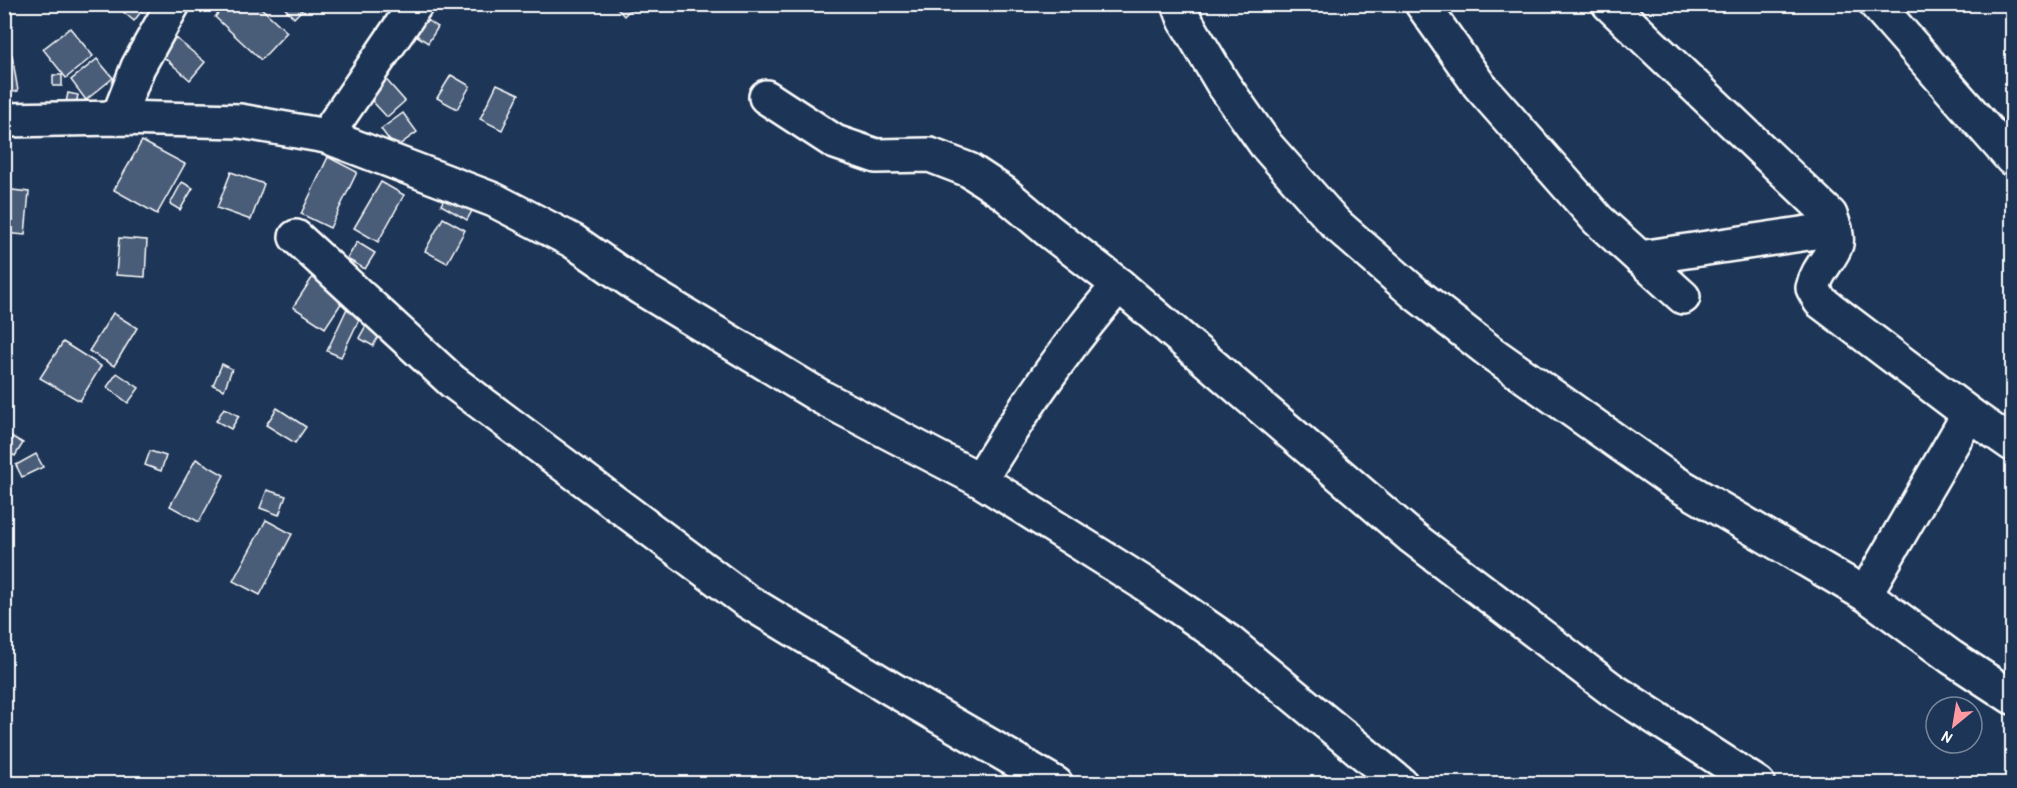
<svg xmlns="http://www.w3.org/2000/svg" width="2017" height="788" font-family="'Patrick Hand',sans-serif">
<rect width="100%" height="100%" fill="#1d3557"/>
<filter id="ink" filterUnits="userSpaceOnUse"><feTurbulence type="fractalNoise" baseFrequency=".0167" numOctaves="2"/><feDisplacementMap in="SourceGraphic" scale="12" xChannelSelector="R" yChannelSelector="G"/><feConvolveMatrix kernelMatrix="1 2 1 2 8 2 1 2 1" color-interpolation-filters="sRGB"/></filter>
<g filter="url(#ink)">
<!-- building -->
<g fill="#4a5d79" stroke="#fff" stroke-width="1.5">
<path d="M114,4H147L134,21Z"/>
<path d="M227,4H257L287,32L261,60L215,17Z"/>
<path d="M281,4H308L294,18Z"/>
<path d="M613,4H636L624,16Z"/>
<path d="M420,16L438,27L428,43L411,32Z"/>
<path d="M70,28L93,56L66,78L43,49Z"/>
<path d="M167,31L205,62L190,80L153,48Z"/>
<path d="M12,55L18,91L4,94V56Z"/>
<path d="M97,59L113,78L86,100L71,80Z"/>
<rect x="53" y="75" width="9" height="11"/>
<path d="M382,75L405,101L387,117L363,91Z"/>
<path d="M451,75L470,86L457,109L437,98Z"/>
<path d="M497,84L519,94L502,130L480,119Z"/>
<path d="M68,93L78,95L75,109L65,107Z"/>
<path d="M403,113L417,132L395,148L381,129Z"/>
<path d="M142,141L185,164L157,214L114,190Z"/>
<path d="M328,157L357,172L330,228L301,214Z"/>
<path d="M231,172L264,184L251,220L217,208Z"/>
<path d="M182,182L193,188L180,210L170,204Z"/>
<path d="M381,182L404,195L378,242L354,228Z"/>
<path d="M4,189L29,192L25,235L4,233Z"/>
<path d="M447,193L474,207L467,220L441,205Z"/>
<path d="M443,218L465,230L447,263L425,251Z"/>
<path d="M119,238L147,240L145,277L116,275Z"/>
<path d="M357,242L375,253L365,269L347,259Z"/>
<path d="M316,272L348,293L325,328L293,307Z"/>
<path d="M351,300L365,307L341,357L327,351Z"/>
<path d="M113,313L137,328L114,366L89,351Z"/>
<path d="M372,315L386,323L373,346L359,338Z"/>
<path d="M63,342L101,366L80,401L40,378Z"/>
<path d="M222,364L232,369L224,390L213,385Z"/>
<path d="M117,373L139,388L128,403L107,387Z"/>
<path d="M224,408L239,416L231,429L216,421Z"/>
<path d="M277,408L306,427L295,443L266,425Z"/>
<path d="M4,432L23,443L15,456L4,450Z"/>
<path d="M150,451L166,456L161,471L145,465Z"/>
<path d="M36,454L43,467L22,477L16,465Z"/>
<path d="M196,459L224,475L199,522L170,506Z"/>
<path d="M267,490L286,496L279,515L260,508Z"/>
<path d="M266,520L292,534L260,595L233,581Z"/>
</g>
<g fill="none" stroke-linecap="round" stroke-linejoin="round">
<!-- minor casing -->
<g stroke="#fff" stroke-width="38">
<g id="minor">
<path d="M1179,4L1185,20L1223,84L1266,145L1336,224L1416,294L1493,354L1674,482L1865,594L1951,657L2012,697"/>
<path d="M1422,4L1479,85L1598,220L1683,297"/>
<path d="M1609,4L1830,215C1833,224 1838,235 1836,244C1831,259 1817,269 1813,288L1820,301L1969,414L2012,444"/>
<path d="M1876,4L2012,159"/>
<path d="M766,97L835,142L876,156L930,155L969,170L1004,193L1049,231L1119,285L1413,538L1611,689L1758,784"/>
<path d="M118,118L138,67L173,4"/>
<path d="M4,120L118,118L240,121L326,136L494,200L573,241L641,288L823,398L980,480L1145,584L1229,642L1401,784"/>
<path d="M326,136L416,4"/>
<path d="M296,237L452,381L745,600L892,689L1056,784"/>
<path d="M1640,258L1835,229"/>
<path d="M980,480C1021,412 1067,345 1119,285"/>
<path d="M1865,594L1969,414"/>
</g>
</g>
<!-- minor -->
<use href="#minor" stroke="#1d3557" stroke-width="33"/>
</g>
</g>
<!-- margin -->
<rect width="2017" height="788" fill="none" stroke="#1d3557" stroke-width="24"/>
<rect x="12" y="12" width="1993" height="764" fill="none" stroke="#fff" stroke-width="2" filter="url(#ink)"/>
<!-- north arrow -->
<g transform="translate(1954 725) rotate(210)"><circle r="28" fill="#1d3557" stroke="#77869a" stroke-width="1.5"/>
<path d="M0-4.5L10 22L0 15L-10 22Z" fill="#ff9aa2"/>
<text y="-9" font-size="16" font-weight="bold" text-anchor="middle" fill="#ffffff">N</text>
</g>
</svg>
